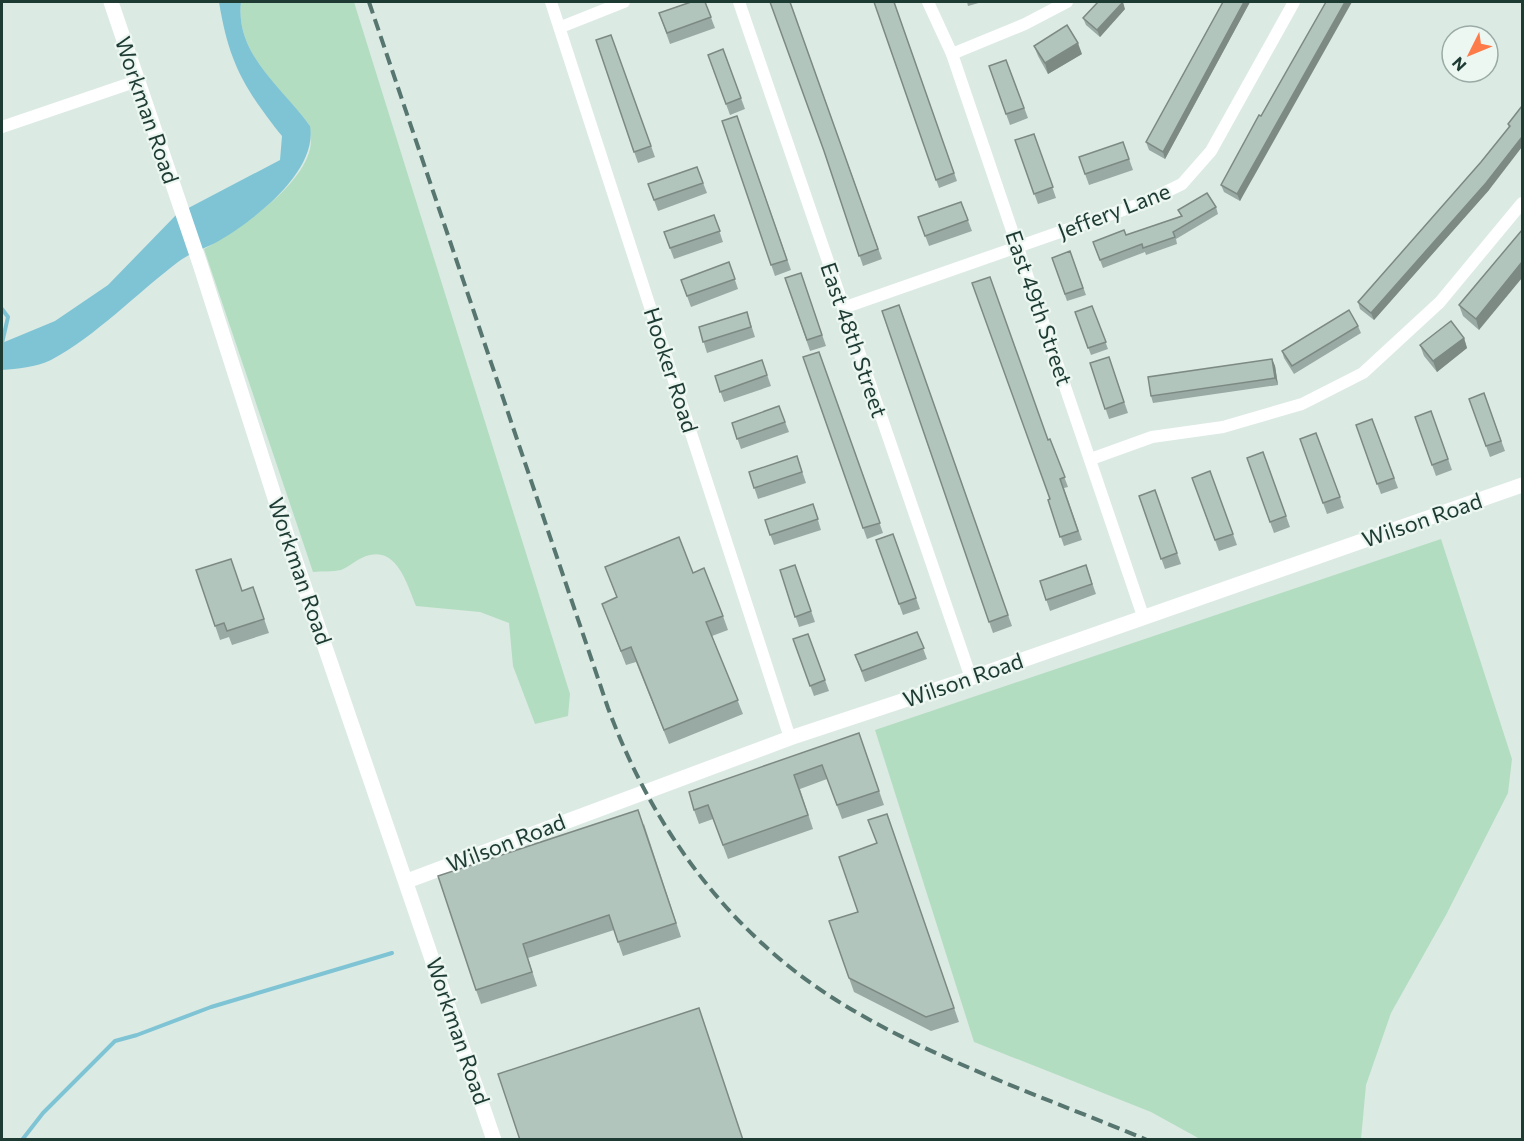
<svg xmlns="http://www.w3.org/2000/svg" width="1524" height="1141" font-family="Commissioner,sans-serif">
<rect width="100%" height="100%" fill="#dceae4"/>
<!-- green -->
<g fill="#b3ddc0">
<path d="M241,2H354L570,694L568,716L535,724L513,666L509,623L480,612L416,606C408,587 398,548 370,555C359,557 351,566 341,570C333,572 321,571 313,572L204,249C237,231 301,188 310,149C312,142 310,133 310,126C282,88 235,54 241,2Z"/>
<path d="M1441,539L1512,759L1508,793L1446,915L1391,1013L1366,1085L1361,1139H1200L1151,1112L974,1042L875,730Z"/>
</g>
<!-- water -->
<path fill="#7fc4d4" d="M219,2H241C235,55 283,88 310,126C318,170 257,218 222,239C208,248 191,252 178,262C137,293 96,336 51,360C36,367 17,369 2,370V343L55,321L108,285L177,214L280,160L282,136C244,88 229,63 219,2Z"/>
<g fill="none" stroke-linecap="round" stroke-linejoin="round">
<!-- stream -->
<g stroke="#7fc4d4" stroke-width="4">
<path d="M2,309L8,317L2,343"/>
<path d="M22,1140L43,1113L115,1041L137,1035L211,1007L392,953"/>
</g>
<!-- minor -->
<g stroke="#fff" stroke-width="12">
<path d="M551,2L790,738"/>
<path d="M739,2L971,678"/>
<path d="M928,2L952,54L1143,616"/>
<path d="M561,27L624,2"/>
<path d="M952,54L1025,24L1067,2"/>
<path d="M2,127L137,81"/>
<path d="M843,308L1143,203L1182,184L1211,151L1294,2"/>
<path d="M1091,459L1152,437L1223,427L1302,404L1363,373L1440,302L1522,203"/>
</g>
<!-- tertiary -->
<g stroke="#fff" stroke-width="15">
<path d="M111,2L200,264L288,539L494,1140"/>
<path d="M407,881L790,738L971,678L1522,485"/>
</g>
<!-- rail -->
<path stroke="#57766f" stroke-width="4" stroke-dasharray="12 6" stroke-linecap="butt" d="M369,2L608,708C652,827 728,932 836,1000C928,1058 1047,1098 1147,1140"/>
</g>
<!-- wall -->
<g fill="#99a9a3">
<path d="M705,2L715,28L670,44L659,13Z"/>
<path d="M790,2L882,259L863,266L824,151Z"/>
<path d="M874,2H894L957,181L939,188Z"/>
<path d="M967,2H982L968,6Z"/>
<path d="M1223,2H1250L1165,159L1149,150L1146,142Z"/>
<path d="M1125,9L1100,37L1086,25L1083,18Z"/>
<path d="M1315,22L1240,201L1224,192L1221,185Z"/>
<path d="M611,35L655,157L638,163L596,40Z"/>
<path d="M1034,46L1082,54L1048,74L1038,56Z"/>
<path d="M723,49L745,109L730,115L708,55Z"/>
<path d="M1006,60L1028,118L1010,125L989,66Z"/>
<path d="M1522,106L1489,190L1374,320L1360,309L1358,302L1481,162L1509,128L1508,124Z"/>
<path d="M737,116L791,270L775,276L722,121Z"/>
<path d="M1034,134L1056,198L1038,204L1015,140Z"/>
<path d="M1123,142L1133,170L1089,185L1085,174Z"/>
<path d="M697,167L707,193L658,211L648,184Z"/>
<path d="M961,202L972,231L929,246L918,217Z"/>
<path d="M1216,207L1218,214L1176,239L1177,244L1146,255L1145,252L1103,268L1093,242L1126,235L1181,216L1178,210Z"/>
<path d="M714,215L723,242L674,259L664,232Z"/>
<path d="M1522,230L1479,330L1463,316L1459,305Z"/>
<path d="M1070,251L1086,295L1067,301L1052,258Z"/>
<path d="M729,262L738,289L691,307L681,280Z"/>
<path d="M801,273L826,346L810,351L785,278Z"/>
<path d="M899,305L1012,626L993,633L882,311Z"/>
<path d="M1092,306L1108,349L1091,355L1075,312Z"/>
<path d="M747,312L755,337L707,353L699,327Z"/>
<path d="M1358,326L1361,333L1294,374L1284,358L1282,351Z"/>
<path d="M1464,338L1467,348L1437,372L1424,356L1420,345Z"/>
<path d="M819,352L883,533L867,539L803,357Z"/>
<path d="M1109,357L1128,413L1109,419L1090,363Z"/>
<path d="M1272,359L1275,366L1278,385L1153,403L1151,396Z"/>
<path d="M762,360L771,386L724,402L715,376Z"/>
<path d="M1484,393L1505,451L1490,457L1469,399Z"/>
<path d="M779,406L789,432L741,449L732,423Z"/>
<path d="M1431,411L1452,470L1436,476L1415,417Z"/>
<path d="M1372,419L1398,488L1381,494L1356,425Z"/>
<path d="M1316,433L1344,508L1327,514L1300,439Z"/>
<path d="M1050,439L1068,487L1064,488L1082,540L1064,546L1048,500L1050,499L1048,440Z"/>
<path d="M1263,452L1290,527L1274,533L1247,458Z"/>
<path d="M797,456L806,483L758,499L749,472Z"/>
<path d="M1210,471L1237,545L1219,551L1192,478Z"/>
<path d="M1155,490L1181,564L1165,569L1139,496Z"/>
<path d="M813,504L821,530L774,545L765,520Z"/>
<path d="M893,534L920,609L903,615L876,540Z"/>
<path d="M795,565L815,622L799,627L780,570Z"/>
<path d="M1086,565L1096,594L1050,611L1040,581Z"/>
<path d="M605,567L693,573L723,616L728,630L712,636L743,714L669,744L636,662L626,665L602,604L617,598Z"/>
<path d="M196,570L242,591L253,587L269,633L232,645L229,637L220,640Z"/>
<path d="M917,632L927,659L865,682L855,655Z"/>
<path d="M808,634L829,691L814,696L793,639Z"/>
<path d="M859,733L884,805L842,819L827,779L800,789L813,829L728,859L713,819L699,824L694,810Z"/>
<path d="M887,814L959,1022L931,1031L854,992L829,921L858,912L876,843Z"/>
<path d="M644,824L681,937L623,956L614,930L528,958L537,986L481,1004L476,990Z"/>
</g>
<!-- shaded-wall -->
<g fill="#7d8a84">
<path d="M1123,2L1125,9L1100,37L1097,30Z"/>
<path d="M1244,2H1250L1165,159L1163,152Z"/>
<path d="M1345,2H1352L1240,201L1237,194Z"/>
<path d="M1078,43L1082,54L1048,74L1045,63Z"/>
<path d="M1522,137V147L1489,190L1374,320L1371,313Z"/>
<path d="M1522,262V278L1479,330L1476,319Z"/>
<path d="M1464,338L1467,348L1437,372L1433,361Z"/>
<path d="M1272,359L1275,366L1278,385L1275,378Z"/>
</g>
<!-- building -->
<g fill="#b2c5bd" stroke="#7d8a84" stroke-width="1.5">
<path d="M691,2H705L711,17L667,33L659,13Z"/>
<path d="M770,2H790L878,249L859,256L824,151Z"/>
<path d="M874,2H894L954,173L936,180Z"/>
<path d="M1098,2H1123L1097,30L1083,18Z"/>
<path d="M1223,2H1244L1163,152L1146,142Z"/>
<path d="M1326,2H1345L1237,194L1221,185L1259,115L1261,116Z"/>
<path d="M1067,25L1078,43L1045,63L1034,46Z"/>
<path d="M611,35L651,146L634,152L596,40Z"/>
<path d="M723,49L741,98L726,104L708,55Z"/>
<path d="M1006,60L1024,108L1006,114L989,66Z"/>
<path d="M1522,106V137L1486,183L1371,313L1358,302L1481,162L1510,126L1508,124Z"/>
<path d="M737,116L787,260L771,265L722,121Z"/>
<path d="M1034,134L1053,187L1034,194L1015,140Z"/>
<path d="M1123,142L1129,159L1085,174L1079,157Z"/>
<path d="M697,167L703,183L654,200L648,184Z"/>
<path d="M1207,193L1216,207L1173,232L1175,237L1143,248L1142,244L1100,260L1093,242L1124,230L1126,235L1182,216L1178,210Z"/>
<path d="M961,202L968,220L925,236L918,217Z"/>
<path d="M714,215L720,231L670,248L664,232Z"/>
<path d="M1522,230V262L1476,319L1459,305Z"/>
<path d="M1070,251L1083,288L1065,294L1052,258Z"/>
<path d="M729,262L735,279L687,296L681,280Z"/>
<path d="M801,273L822,335L807,340L785,278Z"/>
<path d="M990,277L1048,440L1050,439L1065,477L1060,479L1078,531L1060,537L1048,500L1050,499L972,283Z"/>
<path d="M899,305L1008,615L989,622L882,311Z"/>
<path d="M1092,306L1106,342L1088,348L1075,312Z"/>
<path d="M1349,310L1358,326L1292,366L1282,351Z"/>
<path d="M747,312L751,327L703,342L699,327Z"/>
<path d="M1451,321L1464,338L1433,361L1420,345Z"/>
<path d="M819,352L880,523L863,528L803,357Z"/>
<path d="M1109,357L1124,402L1105,409L1090,363Z"/>
<path d="M1272,359L1275,378L1151,396L1148,377Z"/>
<path d="M762,360L767,375L720,392L715,376Z"/>
<path d="M1484,393L1501,441L1486,446L1469,399Z"/>
<path d="M779,406L785,422L737,439L732,423Z"/>
<path d="M1431,411L1448,459L1432,465L1415,417Z"/>
<path d="M1372,419L1394,478L1377,484L1356,425Z"/>
<path d="M1316,433L1340,497L1323,503L1300,439Z"/>
<path d="M1263,452L1286,516L1270,522L1247,458Z"/>
<path d="M797,456L802,472L754,488L749,472Z"/>
<path d="M1210,471L1233,534L1215,540L1192,478Z"/>
<path d="M1155,490L1177,553L1161,559L1139,496Z"/>
<path d="M813,504L818,519L770,535L765,520Z"/>
<path d="M893,534L916,598L899,604L876,540Z"/>
<path d="M679,537L693,573L704,568L723,616L706,622L738,700L664,730L631,647L621,651L602,604L617,597L605,567Z"/>
<path d="M231,559L242,591L253,587L264,619L227,631L224,623L215,626L196,570Z"/>
<path d="M795,565L811,611L795,617L780,570Z"/>
<path d="M1086,565L1092,584L1046,600L1040,581Z"/>
<path d="M917,632L924,648L862,671L855,655Z"/>
<path d="M808,634L825,680L810,686L793,639Z"/>
<path d="M859,733L879,791L837,805L822,765L794,775L808,815L723,845L708,805L694,810L689,792Z"/>
<path d="M638,810L676,923L618,942L609,915L523,944L532,972L476,990L438,876Z"/>
<path d="M887,814L954,1008L926,1017L849,978L829,921L858,912L839,857L877,843L868,820Z"/>
<path d="M699,1008L743,1140H520L498,1074Z"/>
</g>
<g text-anchor="middle" stroke-width="4.5" stroke-linejoin="round" paint-order="stroke">
<!-- street labels -->
<g font-size="22" fill="#1d3a33" stroke="#edf7f2">
<text transform="translate(147 110) rotate(71)" y="8">Workman Road</text>
<text transform="translate(1114 211) rotate(-21)" y="8">Jeffery Lane</text>
<text transform="translate(1039 308) rotate(71)" y="8">East 49th Street</text>
<text transform="translate(854 340) rotate(71)" y="8">East 48th Street</text>
<text transform="translate(671 370) rotate(72)" y="8">Hooker Road</text>
<text transform="translate(1422 520) rotate(-19)" y="8">Wilson Road</text>
<text transform="translate(300 571) rotate(71)" y="8">Workman Road</text>
<text transform="translate(963 680) rotate(-19)" y="8">Wilson Road</text>
<text transform="translate(506 843) rotate(-21)" y="8">Wilson Road</text>
<text transform="translate(458 1031) rotate(71)" y="8">Workman Road</text>
</g>
</g>
<!-- border -->
<rect width="1524" height="1141" fill="none" stroke="#1d3a33" stroke-width="6"/>
<!-- north arrow -->
<g transform="translate(1470 54) rotate(227)"><circle r="28" fill="#edf7f2" stroke="#9aaba6" stroke-width="1.5"/>
<path d="M0-4.5L10 22L0 15L-10 22Z" fill="#fd7b48"/>
<text y="-9" font-size="16" font-weight="bold" text-anchor="middle" fill="#1d3a33">N</text>
</g>
</svg>
